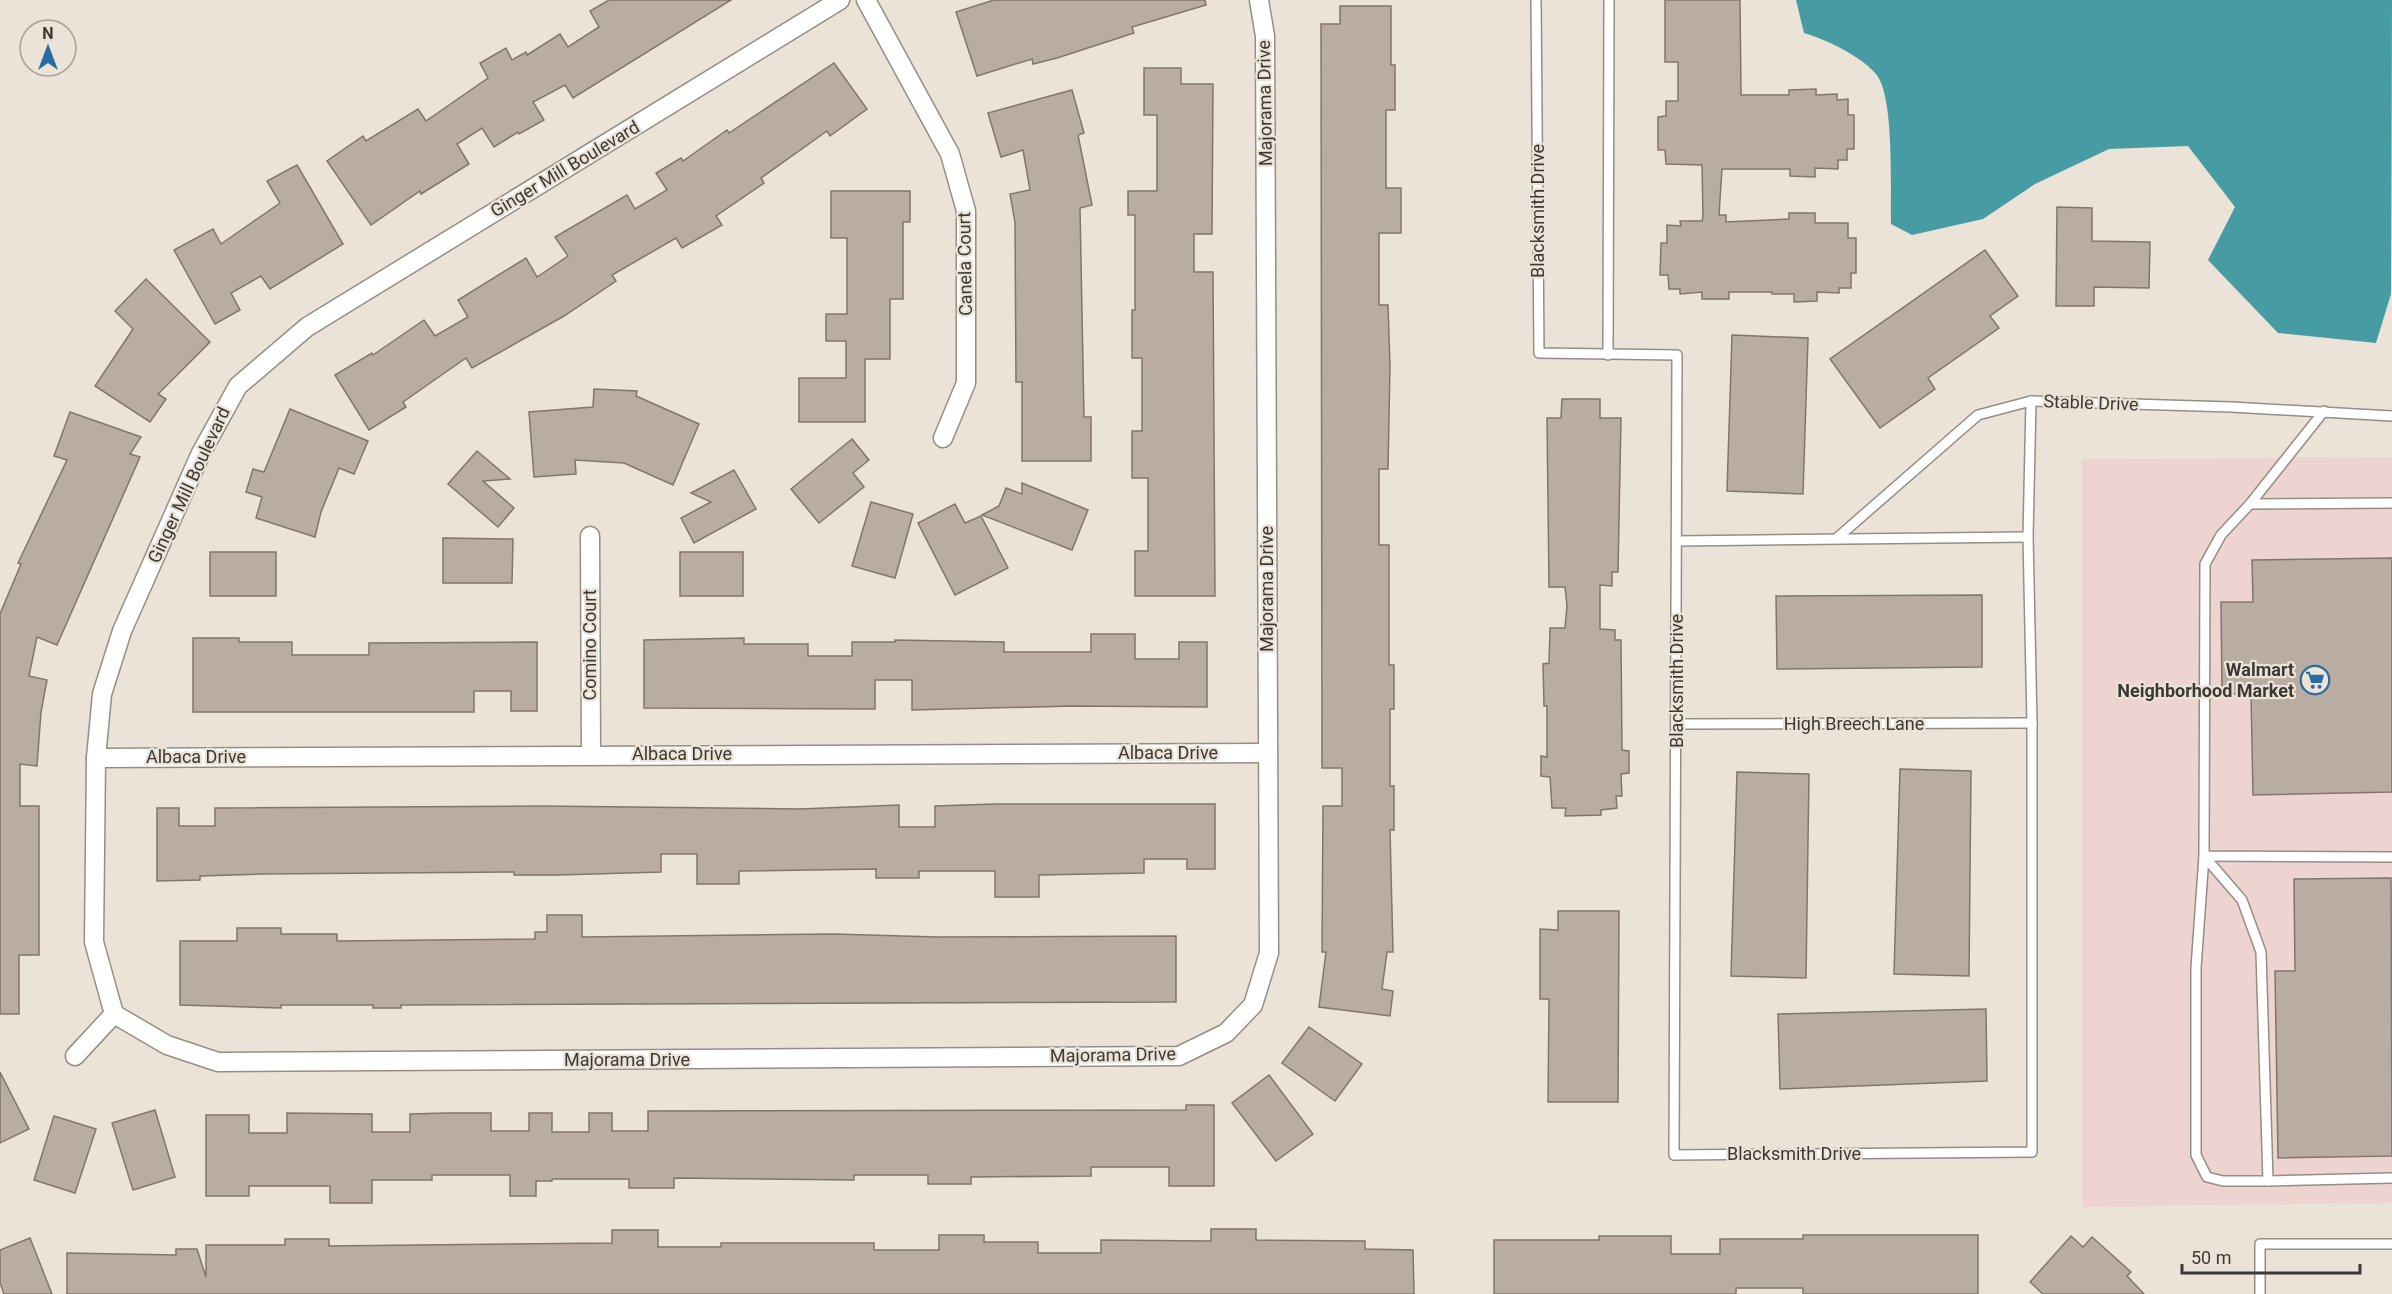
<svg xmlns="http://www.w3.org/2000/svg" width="2392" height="1294" font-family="Roboto,sans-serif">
<rect width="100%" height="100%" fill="#ebe3d7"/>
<!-- commercial -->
<path fill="#eed4d0" d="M2392,457V1203L2082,1207V459Z"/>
<!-- water -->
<path fill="#479ca3" d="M1796,0H2392L2391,294L2376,343L2278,333L2208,260L2235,207L2188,146L2109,149L2035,184L1983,219L1912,235L1891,224C1890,192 1895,96 1876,74C1861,56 1825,39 1804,33Z"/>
<!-- building -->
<g fill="#b8aca3" stroke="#81766e" stroke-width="1.5">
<path d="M609,0H731L573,98L565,85L533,102L544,120L519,134L518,132L494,147L482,128L457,144L469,164L421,194L420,191L371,225L327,161L363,136L366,141L418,109L426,121L488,78L480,63L506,48L512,60L526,52L527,55L560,34L568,47L599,27L590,11Z"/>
<path d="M994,0H1205L1206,5L1132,27L1134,33L1057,58L1033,64L1032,59L977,76L956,12Z"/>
<path d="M1665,0H1740L1741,95H1789V90L1816,89V95L1837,94V100L1848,99V115H1854V149H1847V160H1838V169L1815,168V177L1790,176V169H1722L1719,215H1726V222L1789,219V213H1815V223H1848V238H1856V273H1851V288H1839V293L1817,292V301L1794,302V294H1772V292H1729V299H1702V292L1680,294V289H1669L1668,275H1660L1661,243H1667V225L1681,226L1680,221H1702L1703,215L1702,165L1666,164L1665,150H1658V117L1666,116V101H1678V62H1665Z"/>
<path d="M1340,6H1391V65H1395V110H1386V188H1401V233H1379V305H1388L1390,365L1388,469H1379V545H1389V665H1394V709H1390V786H1394V830H1390L1393,952H1387L1382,989L1393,991L1390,1016L1319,1007L1326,952H1322L1323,806H1342V768H1322L1321,24H1340Z"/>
<path d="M834,63L867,109L830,136L827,131L761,178L764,183L716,216L722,225L682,248L676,238L612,275L616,281L564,316L472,368L466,358L403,402L406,407L369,430L335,375L372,353L373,355L424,320L435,336L468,317L458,300L526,258L537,277L568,256L555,237L627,195L635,209L667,190L656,173L681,158L683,161L727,130L729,133Z"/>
<path d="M1144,68H1181V84H1213L1212,234H1194V272H1213L1215,596H1135V551H1148V478H1132V431H1142V358H1132V310H1135V215H1128V191H1157V115H1144Z"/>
<path d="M1072,90L1084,133L1078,135L1092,205L1080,208L1084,417H1091V461H1022V382H1016L1015,222L1010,194L1030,190L1023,150L1001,157L988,113Z"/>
<path d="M297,165L343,244L270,289L261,276L231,293L240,310L215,324L174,250L213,229L221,244L280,203L267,181Z"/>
<path d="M831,191H910V222H903V299H890V359H865V422H799V378H846V341H826V314H847V238H831Z"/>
<path d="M2057,207L2092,208V241L2150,242L2149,288L2094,287V306H2056Z"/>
<path d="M1985,250L2018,296L1990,316L1999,328L1928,378L1935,389L1880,428L1830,359Z"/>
<path d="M146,279L210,342L158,394L166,399L150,422L95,386L133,329L115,311Z"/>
<path d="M1732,335L1808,338L1803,494L1727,491Z"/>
<path d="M594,389L637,391L636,396L699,424L673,485L624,463L575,460L576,474L534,477L529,412L593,407Z"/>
<path d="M1562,399H1600V418H1621L1618,572H1612V586L1600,585V629L1615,630V640H1621L1622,750L1629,751V773L1621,774L1622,796H1616L1617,808L1601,810V815L1565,816L1566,808H1552L1550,777L1541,776V756L1547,757V706H1544L1543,664L1549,663L1550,628H1565L1567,606L1565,587H1549L1547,418H1561Z"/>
<path d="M290,409L368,441L354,474L339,468L321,512L315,537L256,518L262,497L246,492L253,469L264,472Z"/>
<path d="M70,412L141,437L130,454L140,457L57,645L37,637L29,676L47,680L41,712L37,766L20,764V806H39V955H19V1014H0V614L21,564L18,563L67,460L54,456Z"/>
<path d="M852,439L869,460L853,473L864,487L819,523L791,489Z"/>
<path d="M477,451L510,479L483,481L514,508L498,527L448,484Z"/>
<path d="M734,470L756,509L694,543L681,518L711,502L691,493Z"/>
<path d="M1022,483L1088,510L1072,550L982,515L999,506L1006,488L1022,494Z"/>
<path d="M871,502L913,514L895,578L852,566Z"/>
<path d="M955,504L965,523L981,516L1008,568L955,595L918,523Z"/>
<path d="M443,538L513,539L512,583H443Z"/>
<rect x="210" y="552" width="66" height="44"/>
<rect x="680" y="552" width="63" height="44"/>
<path d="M2392,558V792L2253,795L2251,694H2222L2221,602H2253L2252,560Z"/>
<path d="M1982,595V667L1777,669L1776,596Z"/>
<path d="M1091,634H1135V659H1179V642H1207V707L1072,706L912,710V680H875V709L644,708V640L744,638V644H808V656H852V642H895V640L1004,642V652H1091Z"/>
<path d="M193,638H239V642H292V655H369V643L537,642V711H511V691H474V712H193Z"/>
<path d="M1900,769L1971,771L1969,976L1894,974Z"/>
<path d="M1737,772L1809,774L1806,978L1731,976Z"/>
<path d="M995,804H1215V869H1187V859H1144V873L1039,875V897H995V871H919V878H876V869L739,871V884H697V854H661V872L559,875H514V872L260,874L200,876V880L157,881V808H179V826H215V808L543,806L800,809L899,805V827H935V806Z"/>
<path d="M2391,878L2392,1156L2278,1158L2275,971H2295L2294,879Z"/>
<path d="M1558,911H1619L1618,1102H1548L1549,999H1540V929L1558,930Z"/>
<path d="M547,915H582V937L834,934L937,937L1176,936V1002L401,1005V1008H373V1005H281V1008L180,1005V941H237V928H281V934H337V941L535,939V932H547Z"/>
<path d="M1986,1009L1987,1081L1780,1089L1778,1014Z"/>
<path d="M1309,1027L1362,1064L1335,1101L1282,1063Z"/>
<path d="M0,1072L29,1129L0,1143Z"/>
<path d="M1269,1075L1313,1134L1276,1161L1232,1103Z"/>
<path d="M1186,1105H1214V1186H1169V1167H1091V1176L971,1177V1184H928V1175H854V1180L674,1178V1188H629V1179H552V1181H536V1196H510V1175H432V1180H372V1203H330V1186H249V1196H206V1115H249V1133H287V1113L372,1114V1132H410V1114L447,1113H491V1131H529V1113H552V1132H589V1113H612V1131H648V1111L1186,1110Z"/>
<path d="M155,1110L175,1177L133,1190L112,1123Z"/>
<path d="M54,1116L96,1129L75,1193L34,1180Z"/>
<path d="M1211,1229H1256V1240L1365,1241V1249L1413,1250L1414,1294H67V1253L176,1255V1249H197L206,1277V1245H285V1239H329V1246L612,1243V1230H658V1247H721V1243H874V1250H939V1235H984V1242H1038V1253H1101V1240L1211,1241Z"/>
<path d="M1803,1235H1978V1294H1803V1288H1736V1294H1494V1240H1599V1236H1671V1254H1720V1239H1803Z"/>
<path d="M2071,1236L2083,1247L2092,1237L2131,1272L2127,1276L2144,1294H2043L2030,1282Z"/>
<path d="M30,1238L52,1294H4L0,1283V1250Z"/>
</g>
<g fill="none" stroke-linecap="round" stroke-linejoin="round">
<!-- lane casing -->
<g stroke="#958e82" stroke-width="12">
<g id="lane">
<path d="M1536,0L1539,353L1677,355L1674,1155L2032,1152V723L2028,537L2031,401"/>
<path d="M1608,355L1609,0"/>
<path d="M2324,411L2250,504L2221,535L2205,564L2204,856L2392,857"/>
<path d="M2250,504L2392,503"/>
<path d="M1837,538L1978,415L2031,401L2231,407L2392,416"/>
<path d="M1677,541L2028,537"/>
<path d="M1677,724L2032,723"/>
<path d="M2204,856L2242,900L2261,952L2268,1181H2223L2207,1177L2196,1155V968Z"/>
<path d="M2268,1181L2392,1178"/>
<path d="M2260,1294V1244H2392"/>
</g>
</g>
<!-- street casing -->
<g stroke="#958e82" stroke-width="21">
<g id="street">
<path d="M840,0L307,327L238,386L201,453L122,631L102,694L96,758L94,942L114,1014L167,1045L218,1062L1179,1056L1226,1033L1253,1005L1269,953L1265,36L1259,0"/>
<path d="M866,0L950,154L966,211V383L943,438"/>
<path d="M590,536L591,754"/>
<path d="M96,758L1268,753"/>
<path d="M75,1056L114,1014"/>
</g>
</g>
<!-- lane -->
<use href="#lane" stroke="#fff" stroke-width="9"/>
<!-- street -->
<use href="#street" stroke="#fff" stroke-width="18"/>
</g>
<!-- icons -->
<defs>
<g id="supermarket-ring" transform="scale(1.5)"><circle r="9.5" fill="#ebe3d7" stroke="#2a6ca1" stroke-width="1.5"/><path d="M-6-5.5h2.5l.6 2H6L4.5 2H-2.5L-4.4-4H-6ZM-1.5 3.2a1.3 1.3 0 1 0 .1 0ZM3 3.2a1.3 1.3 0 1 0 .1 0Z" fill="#2a6ca1"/></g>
</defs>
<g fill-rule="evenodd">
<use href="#supermarket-ring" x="2315" y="680"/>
</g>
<g text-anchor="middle" stroke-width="4.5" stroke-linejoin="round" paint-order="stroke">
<!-- street labels -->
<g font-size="18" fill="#3c3934" stroke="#ebe3d7">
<text transform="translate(1265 103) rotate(-91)" y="6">Majorama Drive</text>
<text transform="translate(565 169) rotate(-31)" y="6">Ginger Mill Boulevard</text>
<text transform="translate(1538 211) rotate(-90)" y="6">Blacksmith Drive</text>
<text transform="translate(965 264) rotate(-91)" y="6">Canela Court</text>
<text transform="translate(2091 403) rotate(2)" y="6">Stable Drive</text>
<text transform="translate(189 485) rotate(-65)" y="6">Ginger Mill Boulevard</text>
<text transform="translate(1267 589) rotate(-90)" y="6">Majorama Drive</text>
<text transform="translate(590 645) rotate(-90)" y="6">Comino Court</text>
<text transform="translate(1677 681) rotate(-90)" y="6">Blacksmith Drive</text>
<text x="1854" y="730">High Breech Lane</text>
<text x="1168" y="759">Albaca Drive</text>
<text x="682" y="760">Albaca Drive</text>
<text x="196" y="763">Albaca Drive</text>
<text transform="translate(1113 1055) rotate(-1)" y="6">Majorama Drive</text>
<text x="627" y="1066">Majorama Drive</text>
<text x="1794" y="1160">Blacksmith Drive</text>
</g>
<!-- poi labels -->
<g font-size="18" font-weight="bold" fill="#3c3934" stroke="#ebe3d7" text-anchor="end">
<text x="2294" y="676">Walmart<tspan x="2294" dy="21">Neighborhood Market</tspan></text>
</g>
</g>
<!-- north arrow -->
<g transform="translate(48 48)"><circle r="28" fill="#ebe3d7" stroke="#a59f96" stroke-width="1.5"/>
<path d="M0-4.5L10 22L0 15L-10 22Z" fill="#2a6ca1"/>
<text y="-9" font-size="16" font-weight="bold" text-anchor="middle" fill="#3c3934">N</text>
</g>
<!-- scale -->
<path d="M2182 1264v9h178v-9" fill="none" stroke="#3c3934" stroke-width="3"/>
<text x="2191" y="1264" font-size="18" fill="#3c3934" stroke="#ebe3d7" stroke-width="4.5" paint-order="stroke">50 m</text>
</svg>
